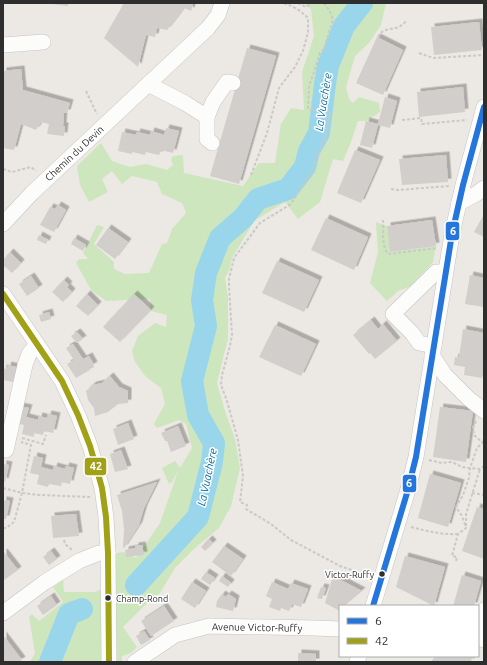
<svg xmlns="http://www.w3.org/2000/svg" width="487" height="665" font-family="Ubuntu,sans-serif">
<defs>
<filter id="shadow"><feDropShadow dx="3.5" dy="-3.5" stdDeviation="0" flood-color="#0004"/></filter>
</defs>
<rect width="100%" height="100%" fill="#ece8e4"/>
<!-- green -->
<g fill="#cee6be">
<path d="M304,3H386L381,25L369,43L355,56L346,87L349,99L353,103L359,97L379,103L380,112L366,121H358L351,142L343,161L333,159L320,202L298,219L285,202L254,221L232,258L229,271L225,278L228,298V339L217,383L225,411L235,439L240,468L231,506L219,528L194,549L175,568L160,593L142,608L123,627L137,647L131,653L122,656V662H30L35,653L29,617L32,614L39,621L63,602L53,587L63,580L64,592H95L113,584L111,554L123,552L136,558L160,523L178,471L172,482L169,484L162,468L175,461L180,468L192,448L186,424L179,420L157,428L154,424L165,404L161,388L146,377L135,362L132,351L138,336L155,323L166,327L167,315L151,311L150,299L106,301L91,290L76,263L79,259H88L83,253L97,225L104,227L94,244L114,262V269L125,274L149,273L162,244L167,243L172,229L186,213L182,203L162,194L157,182L132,176L122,184L112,171L102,179L108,192L89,202L80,185L77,166L101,143L112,161L130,167L146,164L167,170L173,165L171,160L173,156L183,155L184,173L243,186L259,163H275L281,124L291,108L304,110L302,72L314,36L311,9Z"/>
<path d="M376,222L387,226L391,252L436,246L433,262L411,286L398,291L387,301L370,283L378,252Z"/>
</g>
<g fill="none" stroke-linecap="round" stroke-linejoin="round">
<!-- river -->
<g stroke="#99d6ec" stroke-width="22">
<path d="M136,585L198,517L212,462L214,443L198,415L192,381L206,326L202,300L206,273L220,238L243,218L258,199L288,189L305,167L309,151L319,133L325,84L328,66L344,26L362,3"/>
<path d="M50,662L69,614L82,609"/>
</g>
</g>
<!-- building -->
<g fill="#d1cecb" filter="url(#shadow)">
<path d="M53,3H68V6L52,4Z"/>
<path d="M124,3H193L191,11L184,8L167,30L157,28L155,37L146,35L138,67L104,38Z"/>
<path d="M479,22L482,50L434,55L431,27Z"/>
<path d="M377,37L403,50L383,95L356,83Z"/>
<path d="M247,48L276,56L239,184L210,176Z"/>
<path d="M21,69L23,90L70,103L67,113H64L63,126H65L64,136L47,134L49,124L41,122L36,130L21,124L14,150L3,148V71Z"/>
<path d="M463,87L465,112L419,117L417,92Z"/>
<path d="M385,97L397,101L390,128L378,125L372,148L360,145L366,121L378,124Z"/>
<path d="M166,128L179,131L173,153L161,150L159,155L146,152L145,155L132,152V154L118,151L122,132L136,135L137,132L150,135L151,131L164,135Z"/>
<path d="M355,150L380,160L361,203L337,193Z"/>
<path d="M446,155L448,182L402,185L399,159Z"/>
<path d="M58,205L66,210L54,232L40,225L50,207L55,209Z"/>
<path d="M484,214V237L474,232Z"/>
<path d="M326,218L368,237L354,270L311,250Z"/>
<path d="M432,220L436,246L390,252L387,226Z"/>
<path d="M108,228L128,242L115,259L96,245Z"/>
<path d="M39,235L48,240L46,244L37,240Z"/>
<path d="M74,238L86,245L83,251L71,244Z"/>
<path d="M10,252L21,263L12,273L3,265V260Z"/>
<path d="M277,261L319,280L304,312L262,293Z"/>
<path d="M470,275L484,278V307L465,304Z"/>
<path d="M31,276L39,288L27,296L19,284Z"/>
<path d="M64,280L69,285L67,287L72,292L63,302L52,292Z"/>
<path d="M87,294L98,305L88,316L76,306Z"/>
<path d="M134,294L151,310L120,342L103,327Z"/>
<path d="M49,312L51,319L41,322L39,315Z"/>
<path d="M371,320L378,329L383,324L397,341L375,359L370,353L369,354L353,335Z"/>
<path d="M275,325L316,344L301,376L259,357Z"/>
<path d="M463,329L484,333V370L482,378L464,375L465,367L454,365L455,357L459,358Z"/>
<path d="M77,332L83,339L77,343L71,336Z"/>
<path d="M73,344L83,359L89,356L94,365L89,368L90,370L76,378L67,364L74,360L66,348Z"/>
<path d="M8,365L16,367L13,382L3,380V368L7,369Z"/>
<path d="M110,376L119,387L128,391V403L118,404L108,412L95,416L94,408L88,400L86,391L93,385L102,383Z"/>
<path d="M19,406L29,408L26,417L38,420L39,416L47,418L48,414L57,416L53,433L44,431L43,435L34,433V437L22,434L24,425L15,423Z"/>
<path d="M440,407L473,411L466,462L433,457Z"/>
<path d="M128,423L134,439L118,445L113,429Z"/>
<path d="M178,426L186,446L171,452L167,441H165L161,433Z"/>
<path d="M121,450L128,469L115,472L110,454Z"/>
<path d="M34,456L43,458L41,467L53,470L54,466L65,469L66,466L74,468L70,484L62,482L61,486L49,484L48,487L37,484L39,475L30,473Z"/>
<path d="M3,464L9,465L5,482L3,481Z"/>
<path d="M430,474L461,483L448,527L418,518Z"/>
<path d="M157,482L144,508L139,525L124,548H123L124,529L122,511L117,495Z"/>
<path d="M3,500L10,501L6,519H3Z"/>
<path d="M477,507L484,509V559L462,551Z"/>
<path d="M76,514L79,536L53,538L51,516Z"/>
<path d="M209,539L213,543L205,551L201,547Z"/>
<path d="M142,545L144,555L126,557L125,550L135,548V546Z"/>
<path d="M224,546L243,559L231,576L212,562Z"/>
<path d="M51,551L57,559L49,565L43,557Z"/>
<path d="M4,552L18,570L4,580L3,578V553Z"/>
<path d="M405,556L445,567L434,606L396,587Z"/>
<path d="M206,572L215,578L210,585L201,579Z"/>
<path d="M462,575L481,581L474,606H453Z"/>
<path d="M222,576L231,583L228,587L219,581Z"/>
<path d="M333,576L362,591L344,606H340V611L325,603Z"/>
<path d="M192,582L206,591L195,608L181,599Z"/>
<path d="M272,582L288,589L291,583L308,589L301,607L292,604L289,611L281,608L280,611L269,607L272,599L266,596Z"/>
<path d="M321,587L326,588L322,599L317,598Z"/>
<path d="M222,594L226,597L228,594L236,599L233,611L216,607L217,601Z"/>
<path d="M51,596L57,605L43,615L37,606Z"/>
<path d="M164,606L174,621L151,636L141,621Z"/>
<path d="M144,631L150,640L141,645L136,636Z"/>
<path d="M3,635L22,660L19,662H3Z"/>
<path d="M298,653L316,654V662H298Z"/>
<path d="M435,656H474L470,662H431Z"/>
</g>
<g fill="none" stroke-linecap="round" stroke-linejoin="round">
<!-- minor casing -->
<g stroke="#c5c4c5" stroke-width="16">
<g id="minor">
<path d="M3,45L43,42"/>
<path d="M148,84L185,103L207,117L213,102L227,82L233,83"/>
<path d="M207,117V139L212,143"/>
<path d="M459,203L476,194L484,188"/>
<path d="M3,224L32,193L208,28L218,15L222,3"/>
<path d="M3,294L62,381L78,415L90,446L97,470L102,488L106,517L108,553L109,662"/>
<path d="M434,346L419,343L412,333L393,314L436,272H445"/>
<path d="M432,355L445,375L468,398L484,411"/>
<path d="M6,450L25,365L29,354L37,344"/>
<path d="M373,606L407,493L416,457L452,234L463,185L484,107"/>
<path d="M3,613L45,582L79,561L99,553H108"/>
<path d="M478,627L484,610"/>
<path d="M478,638L484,640"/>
<path d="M135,662L175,635L209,626L314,628L340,629"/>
<path d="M357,662L359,656"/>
</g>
</g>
<!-- path -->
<g stroke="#c9c9c8" stroke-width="2" stroke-dasharray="3 2" stroke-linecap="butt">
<path d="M298,3L306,7L312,3"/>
<path d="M324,3L329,10L333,19L324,49L320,53L309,87L308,109L330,114L326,132L313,169L291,204L260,223L234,258L229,279V286L232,335L230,346L222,375L221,385L227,401L238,440L243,476L240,502L247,505L246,509L271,524L291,540L340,566L369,576"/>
<path d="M378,37C382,28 390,30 399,27C402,25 404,23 407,21"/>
<path d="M419,53L433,58L484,55"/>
<path d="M86,91L94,108L97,114"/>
<path d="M402,120L421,118L422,124L467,120"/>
<path d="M3,169L12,172L31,167L36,171"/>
<path d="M251,175L267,133L279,88L295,67L303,51L308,32V18C300,10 293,6 283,3"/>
<path d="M391,189L398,190L449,186"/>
<path d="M383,220C384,230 381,245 388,254L437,248"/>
<path d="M476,421L473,427L474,435L482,442"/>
<path d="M22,438L43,444L46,435"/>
<path d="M429,460L442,463L452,462L462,467L470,468L480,469L484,466"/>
<path d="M3,488L22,493L40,495L90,497"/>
<path d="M472,493L484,495"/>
<path d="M466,526V514L480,469"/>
<path d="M411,527C428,531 441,535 458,534"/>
<path d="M3,528H6L14,522L22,493L31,445L21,442"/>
<path d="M64,540L65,544L72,550"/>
<path d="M456,561L457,557L452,556L458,534L466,528L462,516L456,507L463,495L469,478L470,468L477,448L482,443L484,439"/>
</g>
<!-- minor -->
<use href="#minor" stroke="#fcfcfb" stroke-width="15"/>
<!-- bus-1 casing -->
<g stroke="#fff" stroke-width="9">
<path id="bus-1" d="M373,606L407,493L416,457L452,234L463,185L484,107"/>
</g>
<!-- bus-2 casing -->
<g stroke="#fff" stroke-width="9">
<path id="bus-2" d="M3,294L62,381L78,415L90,446L97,470L102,488L106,517L108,553L109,662"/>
</g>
<!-- bus-1 -->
<use href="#bus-1" stroke="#2475dc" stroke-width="6"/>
<!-- bus-2 -->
<use href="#bus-2" stroke="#a0a116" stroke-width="6"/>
</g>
<!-- markers -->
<g fill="#2e2e2e" stroke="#fff" stroke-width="1.5">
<circle cx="382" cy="574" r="3.5"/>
<circle cx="108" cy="598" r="3.5"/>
</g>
<g text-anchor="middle" stroke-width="3" stroke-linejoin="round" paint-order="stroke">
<!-- bus labels -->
<g font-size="9" fill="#2e2e2e" stroke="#fff" text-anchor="end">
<text x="374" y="578">Victor-Ruffy</text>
<text x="116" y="602" text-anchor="start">Champ-Rond</text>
</g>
<!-- street labels -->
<g font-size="10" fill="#2e2e2e" stroke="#fff">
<text transform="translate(74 153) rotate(-43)" y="4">Chemin du Devin</text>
<text transform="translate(257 627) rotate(1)" y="4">Avenue Victor-Ruffy</text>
</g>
<!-- water labels -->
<g font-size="11" font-style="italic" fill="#0d6fa3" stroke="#fff">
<text transform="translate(323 102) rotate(-81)" y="4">La Vuachère</text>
<text transform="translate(207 477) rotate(-78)" y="4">La Vuachère</text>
</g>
</g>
<g stroke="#fff" stroke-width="1.5">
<rect x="445" y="221" width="15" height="20" rx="4" fill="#2475dc"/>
<rect x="84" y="457" width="23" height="19" rx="4" fill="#a0a116"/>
<rect x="402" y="474" width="15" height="19" rx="4" fill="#2475dc"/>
</g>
<g font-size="11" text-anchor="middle" font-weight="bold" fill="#fff">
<text x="453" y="235">6</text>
<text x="96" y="470">42</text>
<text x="409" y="487">6</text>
</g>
<!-- border -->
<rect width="487" height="665" fill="none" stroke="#2e2e2e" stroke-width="8"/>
<!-- legend -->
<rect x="339" y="605" width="140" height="52" fill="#ffffff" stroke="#ababab"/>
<rect x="347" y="618" width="20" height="6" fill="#2475dc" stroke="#ababab"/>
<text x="375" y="625" font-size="12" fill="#2e2e2e">6</text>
<rect x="347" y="638" width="20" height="6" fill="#a0a116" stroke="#ababab"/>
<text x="375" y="645" font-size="12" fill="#2e2e2e">42</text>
</svg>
